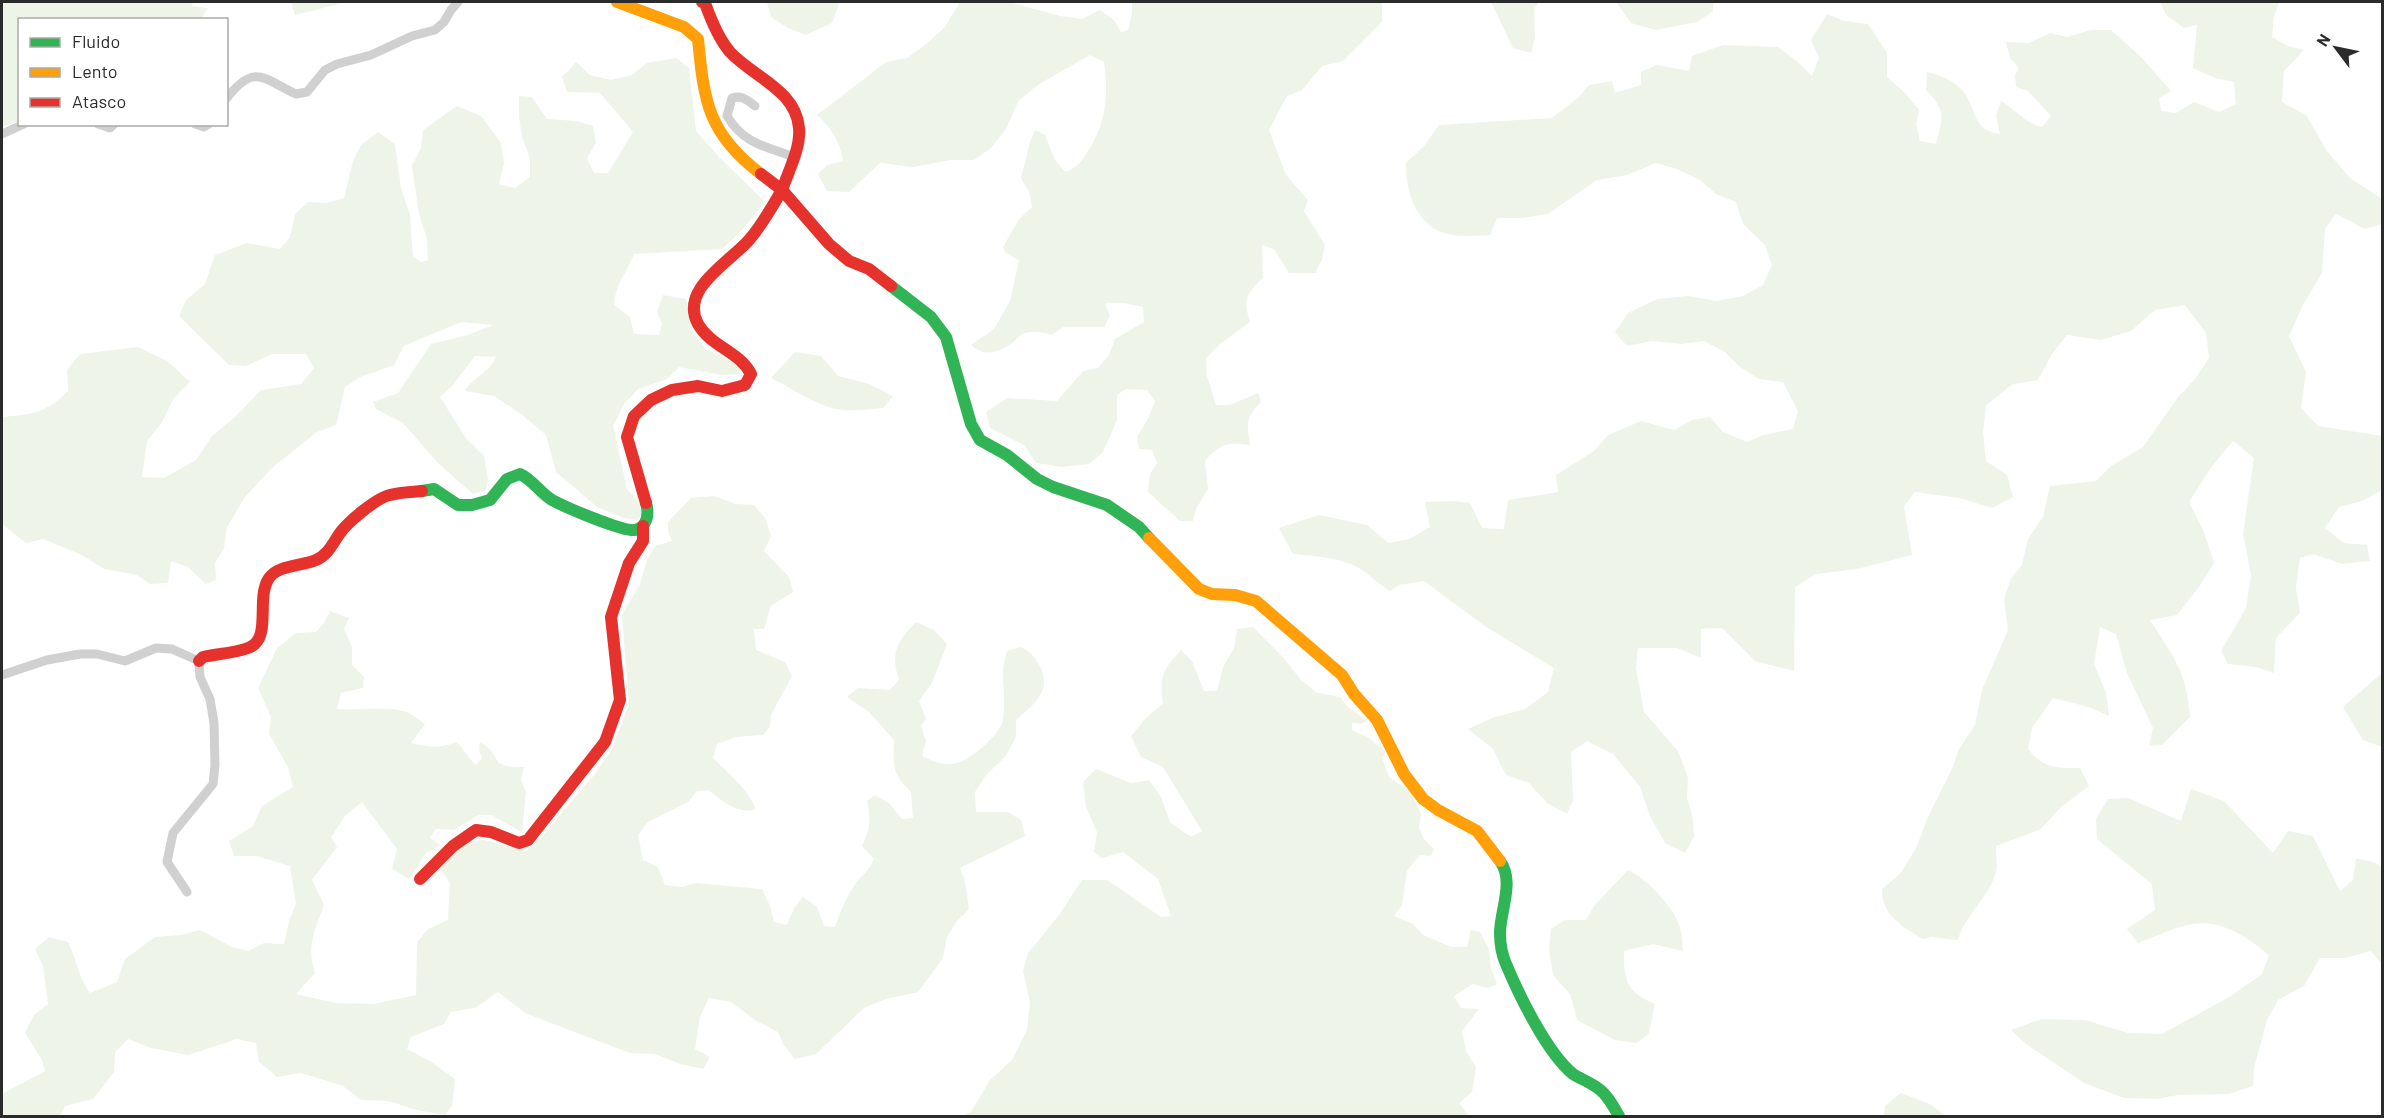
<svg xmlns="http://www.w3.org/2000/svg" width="2384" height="1118" font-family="Barlow,sans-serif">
<rect width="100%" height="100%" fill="#fff"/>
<!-- green -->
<g fill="#eff4e9">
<path d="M2,2H193L192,6L208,8L201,19L20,20L19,121L2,127Z"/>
<path d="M291,2H347L295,15Z"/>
<path d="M767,2H840L832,23L806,35L788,28L771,17Z"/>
<path d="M960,2H1009L1060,16L1082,19L1100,10L1114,20L1121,32L1128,30L1132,13V2H1382V22L1343,61L1322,66L1302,90L1287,96L1269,130L1286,175L1308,200L1304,211L1325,245L1322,260L1315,273H1289L1274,249L1262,245L1263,278C1246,293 1243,300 1250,322L1220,344L1206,358L1207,376L1216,405H1230L1258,393L1261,402C1245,418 1247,423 1250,445C1228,442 1220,443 1205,461L1208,489L1196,509L1193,521H1180L1148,492L1150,474L1157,463L1152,450L1139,449L1137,437L1148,419L1155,401L1147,390L1126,389L1117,395V420L1103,452L1089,464L1061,467L1036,463L1024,445L990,428L986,412L1007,398L1057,401L1083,371L1098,368L1109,355L1115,339L1144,322L1143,307L1124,303H1105L1110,316L1104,327H1063L1052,335C1042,332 1032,330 1022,334C1018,337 1015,341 1011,344C997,353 984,357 971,345L994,329L1010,301L1019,260L1006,253L1003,247L1019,219L1032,207L1030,194L1021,178L1030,142L1035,130L1045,135L1055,160L1065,172C1077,168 1081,162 1088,151C1106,124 1109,94 1104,62L1090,55L1041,83L1019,100L1006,129L991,148L974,160H951L913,167L880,163L849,192L827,191L818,174L827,165L843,161C840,141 831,128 817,115L886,62L907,58L925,45L945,27Z"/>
<path d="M1491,2H1539L1534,9L1535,38L1531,53L1513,48Z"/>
<path d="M1616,2H1713V11L1697,22L1656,30L1631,23Z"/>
<path d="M2160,2H2279L2274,16L2272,37L2288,46L2304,50L2284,71L2282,102L2306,115L2327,151L2350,178L2382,199V224L2365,229L2336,214L2325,229L2322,273L2303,305L2289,336L2306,372L2301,408L2318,426L2382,436V490L2362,501L2339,507L2325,528L2344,543L2367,545L2370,561L2342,564L2314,554L2300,558L2296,587L2300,613L2276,638L2274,673L2256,667L2228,664L2221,651L2246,608L2251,575L2243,534L2254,458L2233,441L2212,466L2189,502L2204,532L2214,563L2199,587L2177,615L2150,620C2173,656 2187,672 2190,717L2162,745L2149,746L2153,728L2127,673L2116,634L2100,627L2094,664L2106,693L2109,716L2089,707L2053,698L2032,728L2028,749C2044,769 2056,768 2080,768L2089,786L2061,807L2041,829L1996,846C1996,855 1998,867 1995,875C1987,899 1965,915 1958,940L1931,937L1923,939C1903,927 1881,915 1882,889L1900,874L1916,848L1928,817L1952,769L1959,749L1975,725L1982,690L2008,630L2004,600L2011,578L2022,565L2028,539L2043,517L2050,486L2096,481L2111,466L2143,447L2178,397L2195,379L2209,358L2206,333L2185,305L2155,310L2131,331L2101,340L2067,335L2052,354L2038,380L2013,384L1986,405L1983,433L1986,461L2007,475L2013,497L1992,508L1959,498L1915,492L1904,506L1912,555L1857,569L1816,574L1795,587L1794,671L1755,661L1722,628L1701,629V658L1677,648H1638L1636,668L1644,712L1678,751L1688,778L1687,798L1693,818L1694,837L1685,853L1665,843L1650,816L1640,787L1613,754L1587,741L1571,752L1573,800L1567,814L1547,803L1529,783L1506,775L1493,749L1468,729L1492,718L1525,709L1548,692L1554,668L1486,627L1424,581L1400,585L1390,591C1378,584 1369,574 1359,568C1339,557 1315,556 1293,554L1279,528L1319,515L1367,525L1388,543L1409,539L1430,527L1425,502L1453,501L1470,503L1482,528L1504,529L1508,500L1558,492L1556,475L1594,451L1608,435L1641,421L1674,430L1692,420L1710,417L1723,432L1747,442L1764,435L1793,429L1798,411L1783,382L1759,379L1740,367L1725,352L1704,341L1681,344L1652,341L1627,346L1615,332L1628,313L1657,299L1688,296L1716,301L1743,296L1763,285L1772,265L1765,245L1743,224L1736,202L1716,194L1700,180L1677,169L1656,163L1627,175L1597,180L1548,214L1522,218H1497L1490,235C1478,235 1464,237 1452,235C1418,230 1405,193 1406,163L1424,146L1439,125L1552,118L1579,97L1589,85L1612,81L1615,93L1641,85V72L1657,65L1689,71L1692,56L1723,45L1778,47L1798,62L1812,76L1819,58L1811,40L1827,14L1845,21L1868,24L1887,53V77L1905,93L1919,110L1916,124L1920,141L1936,144C1943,116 1946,111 1926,90L1927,72C1942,76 1959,82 1967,97C1978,116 1974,130 2000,134L1996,116L2001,101C2017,110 2024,123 2042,127L2051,116L2028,91L2016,87L2015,75L2019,68L2010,58L2006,42L2029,43L2050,33L2067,37L2091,30H2111L2142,58L2171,91L2159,98L2161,111L2176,113L2194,102L2219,112L2236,104L2234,82L2215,78L2193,68L2197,25L2184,28L2166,15Z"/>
<path d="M676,58L689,68L696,131L719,157L765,202L742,230L722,249L634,254C626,275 616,282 614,305L630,317L634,334L659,335L662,324L657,312L663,295L686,299L693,332L706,349L739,364L740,374L721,375L679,367L667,379L638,389L624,404L613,426L627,489L641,504L643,514L637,520L624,518L597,507L556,472L546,435L521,414L494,396L465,391C474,376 489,373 496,357L475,356L452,386L440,397L466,438L484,456L488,479L486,490L473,494L438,463L403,423L376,409L373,402L398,393L431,344L468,335L493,325L461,322L404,346L394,365L360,377L345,387L336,425L317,432L273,467L245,497L227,527L224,548L215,563L216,580L206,584L188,567L171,561L168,583L150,584L137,575L104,569L82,555L43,539L26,543L2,524V417C32,414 45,414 68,391L67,370L80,354L138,347L167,361L190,382L174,398L161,424L147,441L142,477L164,478L196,460L212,436L236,416L261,390L301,384L314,368L306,354H272L246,366L229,365L179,316L186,300L205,284L215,255L247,243L280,249L290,237L295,214L308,202L327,203L344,198L353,161L361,145L378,132L395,144L401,188L410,215L413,256L421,262L428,260L427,239L419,214L412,166L421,148L423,130L457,106L481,116L501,143L504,163L499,184L515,188L530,177V158L522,137L519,117V96L532,97L547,119L577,121L593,126L596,143L587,158L594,173H608L633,132L600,93L567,92L562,77L576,62L590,75L611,80L632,75L647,63Z"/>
<path d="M795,352L821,356L838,376L869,384L893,396L883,408C868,409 850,412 836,409C814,404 791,388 771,378Z"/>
<path d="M714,496L736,504L754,505L765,518L771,536L764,551L789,577L793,592L771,606L764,629H754L756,650L785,662L792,676L771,715L770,727L763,735L736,737L717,744L713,758C730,775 747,788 756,809C737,815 723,801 708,790L697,791L688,802L648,822L638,835L643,860L658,867L665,885L682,887L696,883L762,889L770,906L774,922L787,925L794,908L803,897L817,907L824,926L835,927C840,913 845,899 854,886C861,875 868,873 874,859L862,846C870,830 871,819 867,801L875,795L889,803L902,819L913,818L911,792C892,774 893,766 894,740L869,712L847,697L858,688L890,690L899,680C890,653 897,641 916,622L934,630L947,644L932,683L919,701L926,719L921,726L926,741L922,756C932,761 942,765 953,764C968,763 1000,735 1003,720C1005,706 1004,692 1003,678C1002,669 1005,659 1007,651L1021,647C1032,653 1035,657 1041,668C1052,691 1032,706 1016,720V737L1005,757L986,775L975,792L976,812H1008L1021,820L1025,836L960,868L965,881L969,909L957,921L947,937L943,958L918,992L886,999L864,1008L816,1054L795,1059L783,1044L778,1032L755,1020L731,1002L709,998L700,1017L695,1049L710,1057L703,1069L680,1064L655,1054L630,1053L598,1041L525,1013L498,992L475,1008L451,1012L444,1024L411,1037L407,1049L430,1061L455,1079L452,1106L445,1115L417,1110L388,1101L361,1100L343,1086L301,1073L277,1077L259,1062L256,1043L237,1039L188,1055L151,1048L128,1039L115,1052L114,1072L93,1099L65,1106L60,1116H2V1094L45,1071L42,1060L25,1033L34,1015L48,1004L43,966L35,949L49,937L68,942C76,958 79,979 90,993L117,982L125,959L155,937L181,935L200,930L232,947L248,951L264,943L284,944L289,921L296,904L290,866L256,856H234L229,841L253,826L262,806L293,787L288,767L269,734L271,717L258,688L277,648L296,633L316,632L324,623L330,611L349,618L344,629L352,647V665L364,677L363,688L341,693L337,709C358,711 391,705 409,713C414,716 420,720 425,724L411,743C427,747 440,749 456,742C465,749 467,758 476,765L482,758L479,750L480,742C505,756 485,768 524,767L521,780L526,792L522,832L491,815H479L454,830L436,829L430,838L441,845L426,853L409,879L392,869L397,849L362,802L345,816L331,837L337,847L312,880L324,905C315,930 306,947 315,973L296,994L336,1003L373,1004L416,995L417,942L428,929L448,920L450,883L438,865L464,842L484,840L526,851L544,834L595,774L611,751L629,704L622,615L640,584L647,560L655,546L672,541L668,531V522L691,498Z"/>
<path d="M1253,627L1283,657L1301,680L1317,693L1340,697L1349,708L1367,720L1362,724L1352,723V730L1369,738L1386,752L1382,758L1389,777L1411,792L1421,814L1419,828L1424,839L1434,849L1431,856L1420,855L1407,871L1402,905L1394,916L1413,924L1423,935L1451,947H1467L1471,930L1480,932L1489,949L1491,969L1497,984L1488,988L1473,984L1454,996L1461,1008L1479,1009L1462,1031L1466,1051L1476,1067L1472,1092L1459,1103L1469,1116H961L971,1112L990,1080L1012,1060L1027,1030L1030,1003L1023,971L1028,953L1059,915L1082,880H1107L1161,917L1171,916L1158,879L1123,852L1102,858L1094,852L1097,832L1086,807L1083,782L1096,769L1131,783L1149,780L1161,797L1170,822L1191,837L1202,831L1163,767L1141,757L1131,736L1145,719L1163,703C1159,677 1163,669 1181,650L1192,661L1204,691H1217L1223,667L1234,648L1237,629Z"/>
<path d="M2382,673V747L2363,740L2343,707Z"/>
<path d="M2191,789L2224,801L2273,853L2288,831L2313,836L2340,891L2353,880L2356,858L2376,863L2382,868V964L2371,951L2345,958H2320L2304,986L2278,1000L2267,1020L2254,1068L2253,1086L2229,1094L2178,1095L2157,1099L2124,1098L2084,1083L2026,1044L2011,1030L2042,1019L2085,1020L2128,1033L2162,1034L2231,996L2262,974L2269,955C2248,937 2221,919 2192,924C2174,927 2155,937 2138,943L2127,929L2155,910L2152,884L2097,839L2096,819L2108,799L2128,798L2181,821Z"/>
<path d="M1628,870C1645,877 1671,905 1678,922C1682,931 1682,942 1683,951L1653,944L1624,951C1624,980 1626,992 1655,1004L1649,1033L1637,1043L1615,1040L1577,1020L1570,994L1553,975L1549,949L1551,929L1565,920H1586L1594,906Z"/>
<path d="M1901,1093L1930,1104L1945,1116H1884L1885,1106Z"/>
</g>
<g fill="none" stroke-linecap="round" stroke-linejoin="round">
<!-- street -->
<g stroke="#d0d0d0" stroke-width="9">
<path d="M226,99C255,62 263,79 296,94L307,92L325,70L337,64L371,55L412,36L435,30L444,22L451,10L458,2"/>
<path d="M755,106C747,100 742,95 732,98L727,116C743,143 764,146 791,156"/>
<path d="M98,124L110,128L114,124"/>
<path d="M195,124L204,127L209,124"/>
<path d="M2,134L24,124"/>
<path d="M2,675L47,660L80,654H97L125,661L156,648L172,649L199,661L200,677L210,699L214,723L215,765L213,784L173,833L167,862L187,892"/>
</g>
<!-- fast -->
<g stroke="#30b455" stroke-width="12">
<path d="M891,286L931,317L946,337L971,424L980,440L1007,455L1037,479L1053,487L1107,505L1139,527L1149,538"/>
<path d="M422,491L434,489L458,505H472L490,500L507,479L520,474C533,480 540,493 552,500C565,507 623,532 635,530C648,527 649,513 646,503"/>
<path d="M1500,861C1515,881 1500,911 1500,933C1500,944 1502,955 1506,964C1519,995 1547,1053 1573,1074C1579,1078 1587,1081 1593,1085C1606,1092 1612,1104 1619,1116"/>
</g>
<!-- slow -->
<g stroke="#ff9f0a" stroke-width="12">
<path d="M617,2L684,27L698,39C704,102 708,134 761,174"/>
<path d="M1149,538L1199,589L1212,594L1235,595L1256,601L1342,675L1354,694L1377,720L1404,774L1423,799L1438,810L1477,831L1500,861"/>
</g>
<!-- jam -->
<g stroke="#e5322d" stroke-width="12">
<path d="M702,2L705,3C711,20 718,38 730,52C753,77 796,90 799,128C801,148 788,172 782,190L829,244L849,261L869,269L891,286"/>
<path d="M646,503L627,437L634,416L651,400L672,390L698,386L722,391L745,385L751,374C739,351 711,347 698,324C679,289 730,262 749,240C762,225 772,207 782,190L761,174"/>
<path d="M199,661L203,657C217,654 235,653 248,648C273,639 255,599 269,578C278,565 302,566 316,560C328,555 333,543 340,533C348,522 376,498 390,495C400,492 412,492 422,491"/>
<path d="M420,879L453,846L476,830L491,832L519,843L528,840L605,742L620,700L611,617L629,563L643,541V526"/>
</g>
</g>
<!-- border -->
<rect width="2384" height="1118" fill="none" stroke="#2b2b2b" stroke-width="6"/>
<!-- legend -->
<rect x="18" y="18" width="210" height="108" fill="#ffffff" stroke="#aaaaaa" stroke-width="1.5"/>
<rect x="30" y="38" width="30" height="9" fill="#30b455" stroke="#aaaaaa" stroke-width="1.5"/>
<text x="72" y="48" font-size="18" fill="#2b2b2b">Fluido</text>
<rect x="30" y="68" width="30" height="9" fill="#ff9f0a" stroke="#aaaaaa" stroke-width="1.5"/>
<text x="72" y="78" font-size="18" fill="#2b2b2b">Lento</text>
<rect x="30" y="98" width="30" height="9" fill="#e5322d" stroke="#aaaaaa" stroke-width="1.5"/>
<text x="72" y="108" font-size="18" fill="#2b2b2b">Atasco</text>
<!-- north arrow -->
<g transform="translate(2336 48) rotate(302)" stroke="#ffffff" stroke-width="4.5" paint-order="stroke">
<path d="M0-4.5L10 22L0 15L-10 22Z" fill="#2b2b2b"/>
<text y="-9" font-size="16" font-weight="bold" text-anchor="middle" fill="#2b2b2b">N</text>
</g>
</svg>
